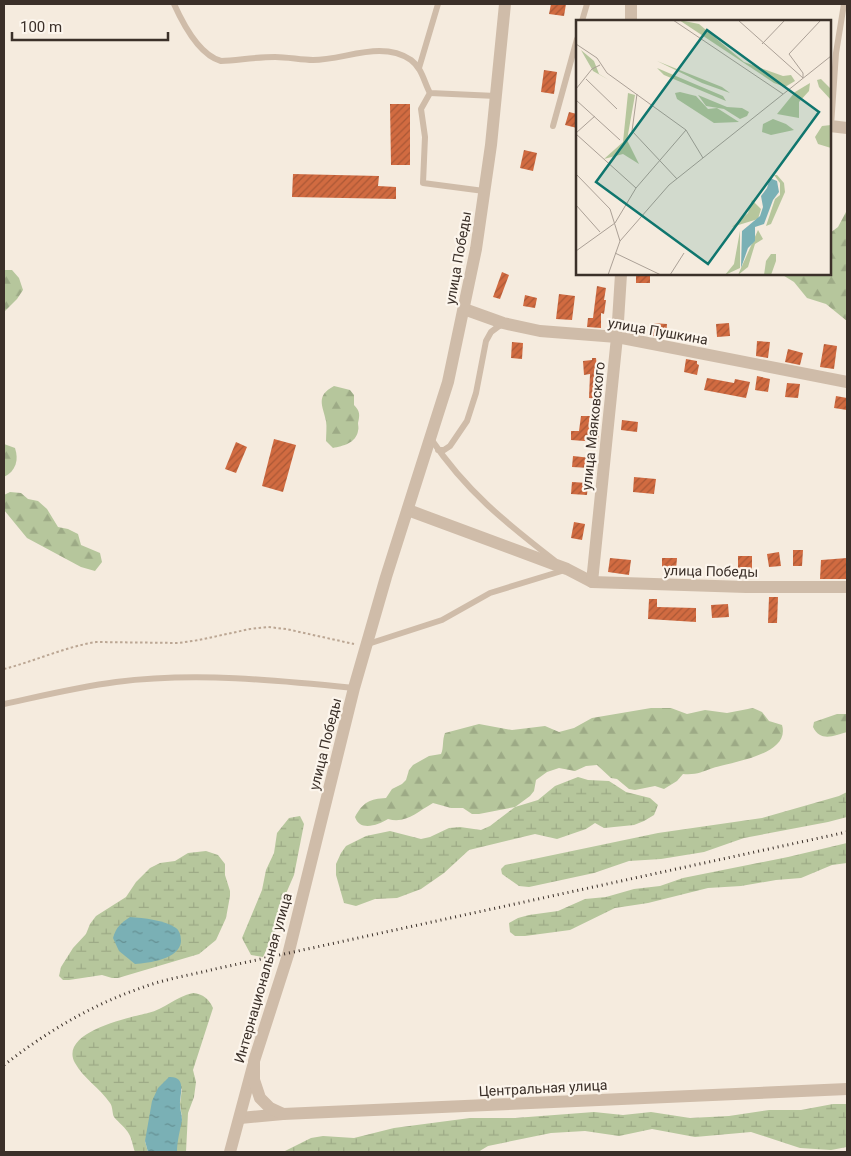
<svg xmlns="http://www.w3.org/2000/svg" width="851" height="1156" font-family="Roboto,sans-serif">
<defs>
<pattern id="forest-firs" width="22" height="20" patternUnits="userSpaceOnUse" patternTransform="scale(1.25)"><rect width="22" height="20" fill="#b6c69c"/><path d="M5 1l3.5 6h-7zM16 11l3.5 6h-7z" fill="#9daa86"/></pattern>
<pattern id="wetland-marsh" width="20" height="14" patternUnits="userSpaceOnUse" patternTransform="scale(1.25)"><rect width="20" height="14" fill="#b6c69c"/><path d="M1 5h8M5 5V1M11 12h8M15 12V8" fill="none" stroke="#9daa86"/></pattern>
<pattern id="water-ripples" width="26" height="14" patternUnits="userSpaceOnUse" patternTransform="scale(1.25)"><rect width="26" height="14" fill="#7ab0b5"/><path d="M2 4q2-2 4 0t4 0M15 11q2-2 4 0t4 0" fill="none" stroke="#659093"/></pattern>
<pattern id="building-hatch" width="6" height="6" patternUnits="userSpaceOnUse" patternTransform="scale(1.25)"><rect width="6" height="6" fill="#d16b41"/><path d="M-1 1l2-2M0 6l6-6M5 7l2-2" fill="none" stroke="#ab5836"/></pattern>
</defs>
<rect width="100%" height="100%" fill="#f5ebde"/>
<!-- forest -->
<g fill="url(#forest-firs)">
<path d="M847,210V321L826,304L807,298L794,282L781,274H830V233L838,227Z"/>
<path d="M4,270H12L19,278L23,290L17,299L4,312Z"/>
<path d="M334,386L350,390L354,395V405C360,411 360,415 358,423C358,425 359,428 358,431C356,443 343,446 333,448L326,441C326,435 327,427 326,421C323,406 315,396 334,386Z"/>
<path d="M4,444L15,448C19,460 16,471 4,477Z"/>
<path d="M10,492L21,493L28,499L38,501L47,509L58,527L68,529L78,534L81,545L100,553L102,562L95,571L81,567L27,538L4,510V495Z"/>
<path d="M651,708H671L687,714L705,710L727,713L753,708L762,712L769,721L782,725C791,755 731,762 713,768C701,772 697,775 683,774L677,781L664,789L655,786L635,790L629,789L617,779L611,778L597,765L586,766L575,771L559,768L547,772L536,780L534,791L530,796L515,807L479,814H472L463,808H451L433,803C417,812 406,824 388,819C378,825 360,832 355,817C363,802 370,799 386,798L392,789L402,784L406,780L409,770L413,765L429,756L441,754C444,748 442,740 445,733L479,724L512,730L545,726L559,732L574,728L592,718Z"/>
<path d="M837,714H847V732C834,736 820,742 813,727L814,722Z"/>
</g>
<!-- wetland -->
<g fill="url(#wetland-marsh)">
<path d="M578,777L588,780L609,781L626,792L650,798L658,805L654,815L644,821L634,825L604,828L595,823L586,829L557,839L535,834L469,850L444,873L421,889L397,898L375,899L356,906L344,903L336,875V864L341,853L346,846L366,836L390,831L421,839L430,837L449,828L460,827L481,830L490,826L515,807L538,800L555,786Z"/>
<path d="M847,792V817L828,822L744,838L704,852L661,859L629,861L594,873L529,887L519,886L502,874L501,869L505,865L510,864L658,833L762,818L839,796Z"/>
<path d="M300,816L304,824L294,875L281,905L278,925L263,957L251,955L242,938L262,890L266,870L274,853L277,833L289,818Z"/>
<path d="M847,843V863L832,865L801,878L776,880L741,886L708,888L648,903L615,908L570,930L525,936H515L510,932L509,923L518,918L529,915L558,911L585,899L606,897L634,889L660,886L683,878L788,857Z"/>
<path d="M206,851L218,855L225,864V875L230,891V896L226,918L216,940L199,954L118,978H112L102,975L69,980H63L59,976L61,967L73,948L86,934L90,924L96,916L126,897L136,882L150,868L160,863L175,861L188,853Z"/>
<path d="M193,993C203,994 209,999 213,1008L193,1070L196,1082L194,1097L188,1113L186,1152H177V1139L182,1118L180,1104L182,1088L145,1141L148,1152H135C133,1147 132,1139 129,1134C126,1128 119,1123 114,1117C112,1113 113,1107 110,1103C100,1088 84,1079 75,1063C58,1032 131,1017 148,1013C165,1009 175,997 193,993Z"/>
<path d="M833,1104H847V1147L831,1150L800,1148L751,1132L695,1137L652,1129L619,1136L585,1131L551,1133L488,1146L478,1152H264H283L311,1138L323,1136L354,1138L394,1128L470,1118H515L594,1112L623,1115L651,1112L690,1118L729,1116L769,1110H801Z"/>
</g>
<!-- water -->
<g fill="url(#water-ripples)">
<path d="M130,917C144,918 164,920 176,928C180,931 181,937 181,942C179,959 149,963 135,964L119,951L113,938C116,927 121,923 130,917Z"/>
<path d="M169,1077C187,1076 180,1094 180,1104C180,1110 182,1115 182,1120C180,1131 177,1141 177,1152H148L145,1141L152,1101L158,1088Z"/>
</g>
<!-- building -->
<g fill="url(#building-hatch)">
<path d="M551,4H566L564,16L549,14Z"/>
<path d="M544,70L557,72L554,94L541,92Z"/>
<path d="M390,104H410V165H391Z"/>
<path d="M569,112L577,114V128L565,125Z"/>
<path d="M524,150L537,153L533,171L520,168Z"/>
<path d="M293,174L379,176L378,186L396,187V199L292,197Z"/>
<path d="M502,272L509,275L500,299L493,297Z"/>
<rect x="636" y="274" width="14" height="9"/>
<path d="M597,286L606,288L604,300H606L604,314L601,313V328L587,327L588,318H593Z"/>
<path d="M559,294L575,296L572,320L556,319Z"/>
<path d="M525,295L537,298L535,308L523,306Z"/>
<path d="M652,323L667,324L666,337L652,336Z"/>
<path d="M729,323L730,336L717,337L716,324Z"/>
<path d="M757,341L770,342L768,358L756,356Z"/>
<path d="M512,342L523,343L522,359L511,358Z"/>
<path d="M824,344L837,346L834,369L820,367Z"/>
<path d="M788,349L803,353L800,365L785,362Z"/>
<path d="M592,358H596L599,386H602L601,399L589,398L590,374L584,375L583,361L592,360Z"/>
<path d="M686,359L697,361V364L699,365L697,375L684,372Z"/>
<path d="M757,376L770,379L768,392L755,390Z"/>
<path d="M707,378L734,383L735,379L750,382L746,398L704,390Z"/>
<path d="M787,383L800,384L798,398L785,397Z"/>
<path d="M836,396L847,398V410L834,408Z"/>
<path d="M581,416H592L590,434L599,435L598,442L571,440V431H579Z"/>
<path d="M622,420L638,422L637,432L621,430Z"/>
<path d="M274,439L296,445L283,492L262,486Z"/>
<path d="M236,442L247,447L236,473L225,469Z"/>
<path d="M573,456L591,458L590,468L572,467Z"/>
<path d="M634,477L656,479L654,494L633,492Z"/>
<path d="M572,482L588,483L587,495L571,494Z"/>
<path d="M574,522L585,524L582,540L571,538Z"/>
<path d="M793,550H803L802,566H793Z"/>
<path d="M779,552L781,566L769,567L767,554Z"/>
<path d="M738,556H752V572L738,571Z"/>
<path d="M610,558L631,560L629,575L608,572Z"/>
<path d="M662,558H677L676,570L662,569Z"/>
<path d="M847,558V579H820L821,560Z"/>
<path d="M769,597H778L777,623H768Z"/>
<path d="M649,599H657V607L696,608V622L648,619Z"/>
<path d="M728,604L729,617L712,618L711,605Z"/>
</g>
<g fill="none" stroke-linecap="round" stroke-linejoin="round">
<!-- path -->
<path stroke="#bba693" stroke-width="2" stroke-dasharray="2.5 2.5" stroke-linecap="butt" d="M4,669C35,661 65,647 96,642L179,643L199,640L250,629L268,627L286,629L354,644"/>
<!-- service -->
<g stroke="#cfbca9" stroke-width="6">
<path d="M174,4C183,24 199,55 221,61C239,60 257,57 275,57C288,57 301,60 313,60C345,60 381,40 411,60C422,68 424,82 430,93L496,96"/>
<path d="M582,21L587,4"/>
<path d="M419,68L438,4"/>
<path d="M430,93L421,109L425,137L423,183L484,191"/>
<path d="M553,126L577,39"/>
<path d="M831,126L836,53L844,4"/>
<path d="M431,439C466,491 505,522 554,560"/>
<path d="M438,450H444L450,446L467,421L476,393L486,341L491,332L503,323"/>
<path d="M368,644L442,620L490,593L565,570"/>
<path d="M4,704C41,696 78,687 116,682C195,672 276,680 354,688"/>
</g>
<!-- minor -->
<g stroke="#cfbca9" stroke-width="12">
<path d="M631,21V4"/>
<path d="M830,126L847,128"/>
<path d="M464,309L503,323L540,331L617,337L847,382"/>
<path d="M408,510L567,569L592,582L746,587H847"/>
<path d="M592,582L617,337L621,274"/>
<path d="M240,1118L283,1114"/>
<path d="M230,1152L253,1066"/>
</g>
<!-- tertiary -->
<path stroke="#cfbca9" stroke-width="12" d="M505,4L491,145L476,249L448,382L386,577L354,688L288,955L254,1061V1080L260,1098L270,1108L283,1114L847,1089"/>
<!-- rail -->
<path stroke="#3b3029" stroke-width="3" stroke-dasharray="1 4" stroke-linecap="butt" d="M4,1065C45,1033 91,1005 141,988C164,979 191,975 215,969L847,832"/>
</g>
<g text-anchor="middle" stroke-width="4.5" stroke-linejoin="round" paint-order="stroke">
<!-- street labels -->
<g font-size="14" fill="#3b3029" stroke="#fcf5ec">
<text transform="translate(458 258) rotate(-80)" y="5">улица Победы</text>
<text transform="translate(658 331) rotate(10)" y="5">улица Пушкина</text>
<text transform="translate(593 426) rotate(-84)" y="5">улица Маяковского</text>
<text transform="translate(711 571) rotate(1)" y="5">улица Победы</text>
<text transform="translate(325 744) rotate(-76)" y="5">улица Победы</text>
<text transform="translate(263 978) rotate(-74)" y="5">Интернациональная улица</text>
<text transform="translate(543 1088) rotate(-3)" y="5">Центральная улица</text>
</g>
</g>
<!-- overview -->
<g transform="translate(576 20)">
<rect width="255" height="255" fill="#f5ebde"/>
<path d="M5,30L18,41L23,54L33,60L17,51ZM104,72L120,76L132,89L141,88L163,102L138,103L101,79L99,73ZM52,73L59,75L51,120L63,144L47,134L28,139L47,122ZM198,155H201L208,163L209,172L195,204L190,206L199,179L204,175V163ZM176,180L185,189L182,199L156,207L172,193ZM182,210L187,219L179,224L172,247L162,255ZM164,211V248L149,255L158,244ZM195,234H200V241L195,255H188L190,241Z" fill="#b6c69c"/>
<path d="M103,0L123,4L168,42L207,56L215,55L219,61L209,67L198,63ZM81,41L146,67L154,73L126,63ZM81,48L147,76L150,81L88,55ZM245,59L255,69V80L243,67L241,60ZM234,63L233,71L223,82V98L201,94L219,72ZM122,75L151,87L166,88L173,92L171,96L164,99L148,89L130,86ZM197,99L210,104L218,110L195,115L186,112L187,104ZM255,105V128L242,124L239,117L246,106Z" fill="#b6c69c"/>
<path d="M194,158L201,161L203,172L197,180L188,204L179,207V221L172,228L165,248L166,211L184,196L187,187L185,176L191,168Z" fill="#7ab0b5"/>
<path fill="none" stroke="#aba096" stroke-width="1" d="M97,0L207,74M162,0L227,58M0,24L21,38L31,53L110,110L127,138M186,24L209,0M227,58V53L213,34L245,0M10,59L41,89M0,69L16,49L24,45M61,74L56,111L101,159M0,80L44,120M0,113L19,96M0,114L60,168M0,154L34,189L44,221M0,185L24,212M0,231L39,203L60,168L110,110M39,233L85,255M32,255L44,221L93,165L255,36M94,255L108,233"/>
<path fill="#0f766e" fill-opacity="0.15" stroke="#0f766e" stroke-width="2.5" d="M131,10L243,92L132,244L20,162Z"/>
<rect width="255" height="255" fill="none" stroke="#3b3029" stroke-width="2.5"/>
</g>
<!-- border -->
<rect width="851" height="1156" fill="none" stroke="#3b3029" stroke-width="10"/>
<!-- scale -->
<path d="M12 32v8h156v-8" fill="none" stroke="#3b3029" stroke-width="2.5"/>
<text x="20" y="32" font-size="15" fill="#3b3029" stroke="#fcf5ec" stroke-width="4" paint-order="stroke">100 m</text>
</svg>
